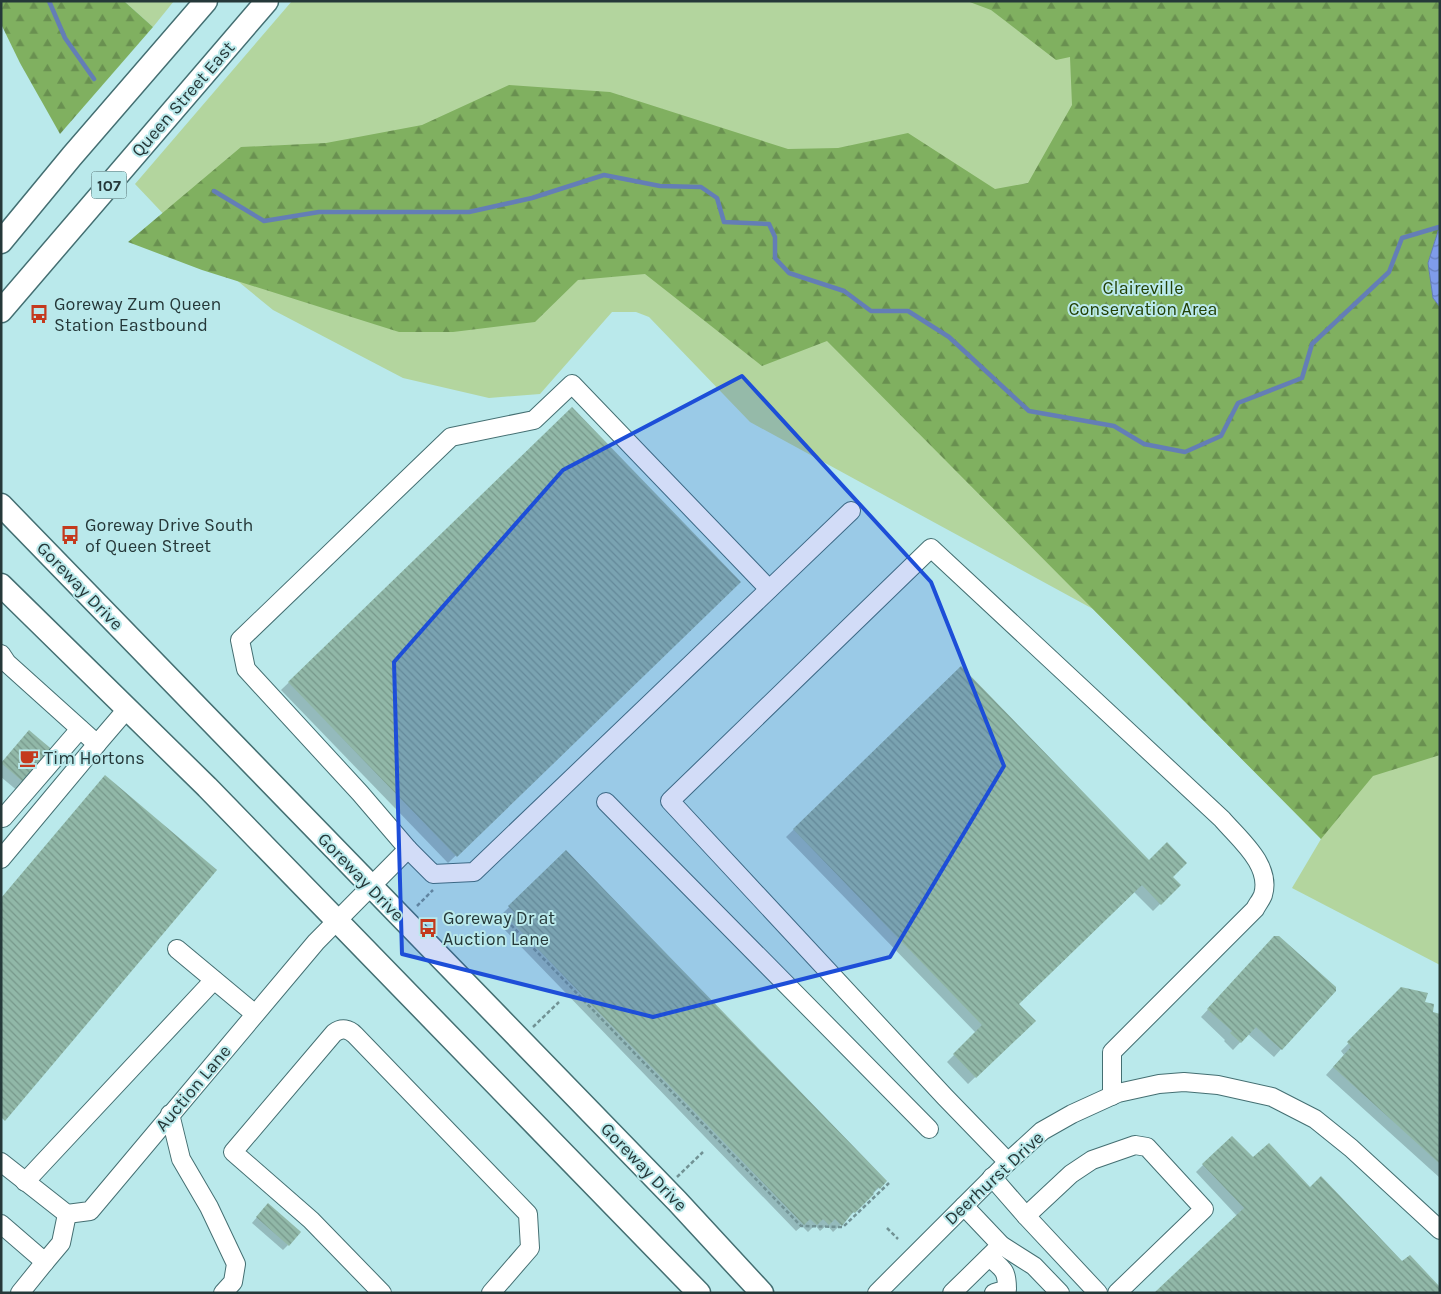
<svg xmlns="http://www.w3.org/2000/svg" width="1441" height="1294" font-family="Karla,sans-serif">
<defs>
<pattern id="forest-firs" width="22" height="20" patternUnits="userSpaceOnUse" patternTransform="scale(1.25)"><rect width="22" height="20" fill="#80b060"/><path d="M5 1l3.5 6h-7zM16 11l3.5 6h-7z" fill="#699050"/></pattern>
<pattern id="water-waves" width="16" height="10" patternUnits="userSpaceOnUse" patternTransform="scale(1.25)"><rect width="16" height="10" fill="#7f9ceb"/><path d="M0 5q4-4 8 0t8 0" fill="none" stroke="#6880bf"/></pattern>
<pattern id="building-back-hatch" width="6" height="6" patternUnits="userSpaceOnUse" patternTransform="scale(1.25)"><rect width="6" height="6" fill="#91b8a8"/><path d="M-1 5l2 2M0 0l6 6M5-1l2 2" fill="none" stroke="#76978a"/></pattern>
</defs>
<rect width="100%" height="100%" fill="#bae9eb"/>
<!-- green -->
<g fill="#b3d59e">
<path d="M124,1H174L153,27Z"/>
<path d="M292,1H1440V965L1292,888L1321,839L1093,609L750,422L649,317L636,312H612L540,394L489,398L403,378L273,310L190,242L135,184Z"/>
</g>
<!-- forest -->
<g fill="url(#forest-firs)">
<path d="M1,1H124L153,27L60,134L20,63L1,24Z"/>
<path d="M967,1H1440V225L1428,263L1433,298L1440,307V755L1373,776L1321,839L827,341L762,366L645,274L578,280L535,322L453,332H399L202,270L128,242L241,147L326,143L422,125L509,85L610,92L788,149L838,148L908,133L995,189L1028,183L1072,105L1070,57L1056,60L991,10Z"/>
</g>
<!-- water -->
<path fill="url(#water-waves)" stroke="#647eb6" d="M1440,225V307L1433,298L1428,263Z"/>
<!-- shadow -->
<g fill="#0003">
<path d="M572,409L739,582L448,863L281,690Z"/>
<path d="M961,667L1149,861L1171,877L1179,885L1153,911L1134,892L1018,1004L1034,1021L968,1084L947,1062L976,1033L786,837Z"/>
<path d="M22,739L54,753L19,792L1,777V764Z"/>
<path d="M566,852L885,1182L833,1232L827,1225L820,1231L815,1225L808,1232L802,1226L796,1231L502,927L508,921L502,914Z"/>
<path d="M1267,945L1334,990L1274,1057L1248,1034L1233,1050L1224,1041L1225,1040L1201,1017Z"/>
<path d="M1402,988L1424,1003L1440,1027V1178L1326,1075L1344,1055L1341,1051Z"/>
<path d="M1253,1159L1310,1189L1402,1263L1237,1216L1196,1172L1203,1165Z"/>
<path d="M263,1210L288,1245L283,1250L252,1223Z"/>
</g>
<g fill="none" stroke-linecap="round" stroke-linejoin="round">
<!-- stream -->
<g stroke="#647eb6" stroke-width="4.5">
<path d="M49,1L65,38L94,79"/>
<path d="M214,191L264,221L319,212H469L532,198L604,175L660,186L701,187L717,198L724,222L769,224L775,237V258L789,273L844,291L871,311H908L949,337L1029,411L1114,426L1144,444L1185,452L1221,436L1238,403L1302,378L1312,344L1389,272L1402,238L1439,227"/>
</g>
</g>
<!-- building -->
<g fill="url(#building-back-hatch)">
<path d="M572,407L741,582L457,857L288,682Z"/>
<path d="M961,666L1149,860L1167,842L1187,863L1173,877L1181,885L1161,905L1142,885L1019,1004L1036,1021L976,1078L953,1054L982,1025L793,829Z"/>
<path d="M29,730L56,753L28,786L1,763Z"/>
<path d="M105,775L217,870L5,1121L1,1117V898Z"/>
<path d="M566,850L887,1181L880,1189L878,1187L873,1193L874,1194L855,1213L853,1212L842,1226L835,1219L829,1225L823,1219L817,1225L810,1219L804,1225L509,919L515,913L508,906Z"/>
<path d="M1274,936H1279L1336,987V991L1282,1050L1256,1027L1241,1043L1230,1033L1232,1031L1207,1009Z"/>
<path d="M1401,987L1428,993L1425,1002L1434,1004L1433,1012L1440,1014V1164L1333,1067L1351,1047L1347,1042Z"/>
<path d="M1232,1136L1253,1157L1269,1143L1310,1187L1321,1176L1402,1261L1410,1255L1440,1287V1293H1154L1244,1208L1202,1164Z"/>
<path d="M268,1203L301,1232L289,1246L256,1217Z"/>
</g>
<g fill="none" stroke-linecap="round" stroke-linejoin="round">
<!-- minor casing -->
<g stroke="#446f72" stroke-width="20">
<g id="minor">
<path d="M1,654L7,663L97,744L127,709"/>
<path d="M606,802L929,1129"/>
<path d="M1,816L3,818L80,729"/>
<path d="M408,849L360,793L246,669L240,640L451,437L534,420L572,384L769,589"/>
<path d="M1,859L97,744"/>
<path d="M177,949L255,1014"/>
<path d="M170,1114L181,1159L209,1207L236,1264L233,1282L223,1293"/>
<path d="M1,1162L67,1214L90,1211L316,942L408,849L433,874L474,872L851,511"/>
<path d="M1008,1162L945,1097L670,801L931,548L1222,819C1239,839 1272,865 1263,895C1261,900 1257,905 1255,909L1112,1052V1096"/>
<path d="M992,1177L1026,1216L1098,1293"/>
<path d="M25,1182L214,980"/>
<path d="M964,1206L1001,1245L1034,1266L1060,1293"/>
<path d="M1026,1216L1071,1174L1092,1160L1135,1145L1147,1147L1204,1209L1117,1293"/>
<path d="M1,1224L45,1262L61,1243L67,1214"/>
<path d="M989,1257C1003,1269 1007,1270 1007,1289L994,1293"/>
<path d="M20,1293L45,1262"/>
<path d="M382,1293L311,1220L233,1152L334,1033C342,1027 349,1029 355,1035L528,1214L530,1248L491,1293"/>
<path d="M877,1293L1008,1162L1042,1131L1072,1114L1118,1093L1159,1084L1184,1082L1218,1085L1272,1097L1315,1119L1351,1148L1440,1230"/>
<path d="M952,1293L1001,1245"/>
</g>
</g>
<!-- major casing -->
<g stroke="#446f72" stroke-width="25">
<g id="major">
<path d="M1,242L72,156L206,1"/>
<path d="M1,311L267,1"/>
<path d="M1,505L677,1201L762,1293"/>
<path d="M1,585L207,787L699,1293"/>
</g>
</g>
<!-- path -->
<g stroke="#719294" stroke-width="2.5" stroke-dasharray="4 2.5" stroke-linecap="butt">
<path d="M417,906L433,890"/>
<path d="M511,925L801,1226L843,1227L889,1183"/>
<path d="M533,1027L559,1002"/>
<path d="M677,1177L703,1152"/>
<path d="M887,1228L898,1239"/>
</g>
<!-- minor -->
<use href="#minor" stroke="#fff" stroke-width="18"/>
<!-- major -->
<use href="#major" stroke="#fff" stroke-width="22"/>
</g>
<!-- marked area -->
<path fill="#1d4ed8" fill-opacity="0.2" stroke="#1d4ed8" stroke-width="4" stroke-linejoin="round" d="M742,376L931,582L1004,766L890,957L653,1017L402,954L394,662L563,470Z"/>
<!-- icons -->
<defs>
<g id="bus-bare" transform="scale(1.5)"><path d="M-5-6H5V4H4V6H2V4H-2V6H-4V4H-5ZM-3.5-4V0h7V-4ZM-3.5 1.2v1.5H-2V1.2ZM2 1.2v1.5H3.5V1.2Z" fill="#c4391d" stroke="#bae9eb" stroke-width="2.5" paint-order="stroke"/></g>
<g id="cafe-bare" transform="scale(1.5)"><path d="M-5.5-4.5H6V0H3Q3 3.5 0 3.5H-2.5Q-5.5 3.5-5.5 0ZM3-3.2v2h1.7v-2ZM-6 4.5H4V6H-6Z" fill="#c4391d" stroke="#bae9eb" stroke-width="2.5" paint-order="stroke"/></g>
</defs>
<g fill-rule="evenodd">
<use href="#bus-bare" x="39" y="314"/>
<use href="#bus-bare" x="70" y="535"/>
<use href="#cafe-bare" x="29" y="758"/>
<use href="#bus-bare" x="428" y="928"/>
</g>
<g text-anchor="middle" stroke-width="4" stroke-linejoin="round" paint-order="stroke">
<!-- shield labels -->
<rect fill="#bae9eb" stroke="#526d6e" stroke-width="1" x="91.5" y="171.5" width="35" height="27" rx="4"/>
<g font-size="16" font-weight="bold" fill="#253839">
<text x="109" y="191">107</text>
</g>
<!-- street labels -->
<g font-size="18" fill="#253839" stroke="#bae9eb">
<text transform="translate(183 99) rotate(-49)" y="6">Queen Street East</text>
<text transform="translate(80 586) rotate(46)" y="6">Goreway Drive</text>
<text transform="translate(361 877) rotate(46)" y="6">Goreway Drive</text>
<text transform="translate(193 1088) rotate(-50)" y="6">Auction Lane</text>
<text transform="translate(644 1167) rotate(46)" y="6">Goreway Drive</text>
<text transform="translate(994 1178) rotate(-43)" y="6">Deerhurst Drive</text>
</g>
<!-- park labels -->
<g font-size="18" fill="#224005" stroke="#bae9eb">
<text x="1143" y="294">Claireville<tspan x="1143" dy="21">Conservation Area</tspan></text>
</g>
<!-- poi labels -->
<g font-size="18" fill="#253839" stroke="#bae9eb" text-anchor="start">
<text x="54" y="310">Goreway Zum Queen<tspan x="54" dy="21">Station Eastbound</tspan></text>
<text x="85" y="531">Goreway Drive South<tspan x="85" dy="21">of Queen Street</tspan></text>
<text x="44" y="764">Tim Hortons</text>
<text x="443" y="924">Goreway Dr at<tspan x="443" dy="21">Auction Lane</tspan></text>
</g>
</g>
<!-- border -->
<rect width="1441" height="1294" fill="none" stroke="#253839" stroke-width="5"/>
</svg>
